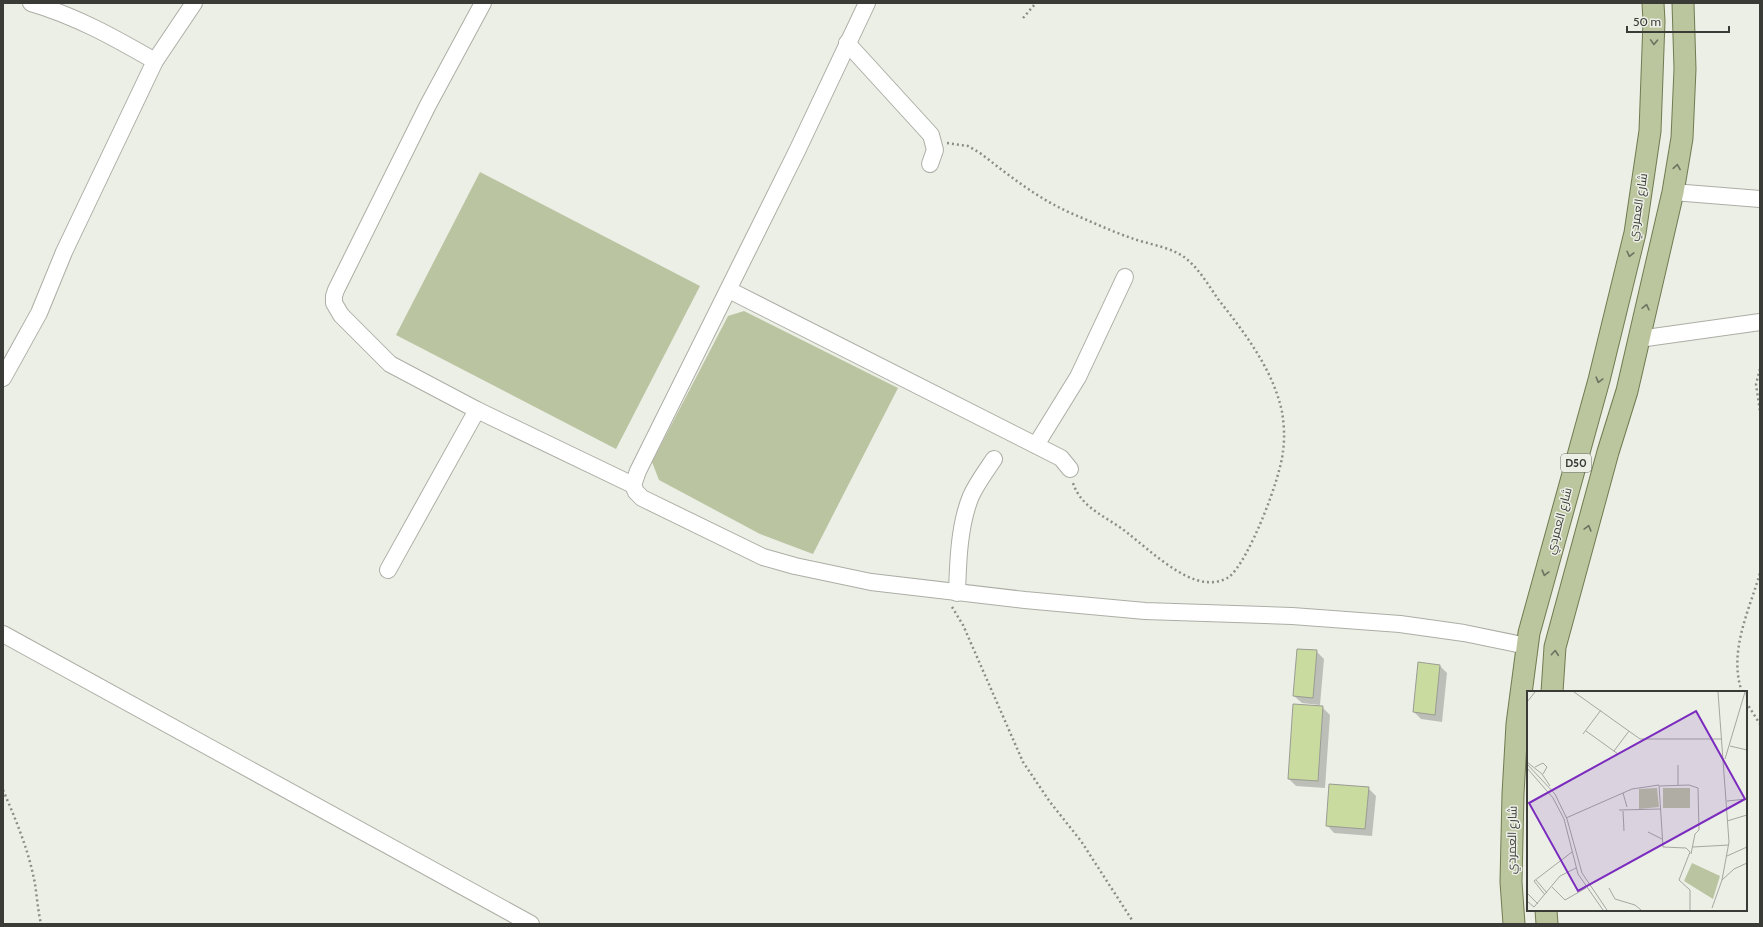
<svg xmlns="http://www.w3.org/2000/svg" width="1763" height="927" font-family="Cabin,Cairo,sans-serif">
<rect width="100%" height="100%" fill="#ecefe6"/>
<!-- green -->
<g fill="#bac4a1">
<path d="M480,172L700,286L616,449L396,335Z"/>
<path d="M744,311L898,388L813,554L760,534L659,480L652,462L728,316Z"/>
</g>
<!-- shadow -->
<g fill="#0003">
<path d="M1316,651L1324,659L1320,705L1302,703L1294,696Z"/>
<path d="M1440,666L1447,673L1442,722L1421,719L1414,712Z"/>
<path d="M1322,707L1330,715L1325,788L1296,786L1289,779Z"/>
<path d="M1368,788L1376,796L1372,836L1334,833L1327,825Z"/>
</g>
<!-- building -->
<g fill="#cadb9f" stroke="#999c93">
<path d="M1297,649L1317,650L1313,698L1293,696Z"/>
<path d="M1418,662L1440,665L1435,715L1413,712Z"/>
<path d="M1293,704L1323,706L1318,781L1288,779Z"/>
<path d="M1329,784L1369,787L1365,829L1326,826Z"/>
</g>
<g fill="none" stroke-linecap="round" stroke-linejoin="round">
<!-- minor casing -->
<g stroke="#acaea5" stroke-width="18">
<g id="minor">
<path d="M31,3C76,16 115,38 155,61"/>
<path d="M483,3L428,105L336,290L334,296V303L341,315L390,364L477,410L633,485"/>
<path d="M867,3L797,151L638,471L633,485L636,492L642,498L763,557L795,566L871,582L1025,600L1145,611L1292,616L1400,624L1464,633L1527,646"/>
<path d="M847,43L931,135L935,150L930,164"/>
<path d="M1673,192L1760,199"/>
<path d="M729,290L1061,458L1070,469"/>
<path d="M1639,339L1760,322"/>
<path d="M3,378L39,313L64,252L155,61L194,3"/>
<path d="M1036,445L1078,377L1125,277"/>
<path d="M388,570L477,410"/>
<path d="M957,593C958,562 959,525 971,496C977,483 986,471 994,459"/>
<path d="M3,634L531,924"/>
</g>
</g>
<!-- major casing -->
<g stroke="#707b50" stroke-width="23">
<g id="major">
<path d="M1552,692L1555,647L1608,452L1627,391L1673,192L1682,138L1685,69L1683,3"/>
<path d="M1546,910L1547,924"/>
<path d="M1514,924L1511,882L1513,794L1517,724L1529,633L1599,380L1635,233L1650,131L1654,21L1653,3"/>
</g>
</g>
<!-- path -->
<g stroke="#8b8d87" stroke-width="2.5" stroke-dasharray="2 3" stroke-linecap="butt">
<path d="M1023,18L1036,3"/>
<path d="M947,143L968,146L980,153C1010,176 1038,199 1073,214C1092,222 1111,231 1131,238C1150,245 1174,247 1189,261C1201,272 1209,286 1218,299C1244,332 1273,369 1282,412C1284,424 1285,438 1283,451C1281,477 1249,561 1229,577C1223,581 1214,583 1206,582C1181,580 1149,550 1130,535C1109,517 1082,510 1073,483"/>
<path d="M1760,369L1756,384L1760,411"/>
<path d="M952,607L963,625L1023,762L1050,802L1081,841L1132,920"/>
<path d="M1742,692C1728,652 1749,611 1760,573"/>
<path d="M1746,702L1760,724"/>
<path d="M3,790C16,820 29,851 35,884C37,897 38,911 41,924"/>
</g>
<!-- minor -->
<use href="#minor" stroke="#fff" stroke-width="16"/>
<!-- major -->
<use href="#major" stroke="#bbc59e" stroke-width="21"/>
</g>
<!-- one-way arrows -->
<defs><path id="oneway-chevron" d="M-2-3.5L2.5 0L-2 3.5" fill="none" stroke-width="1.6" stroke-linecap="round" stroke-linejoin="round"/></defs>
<g stroke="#6e7260">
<use href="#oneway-chevron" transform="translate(1654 42) rotate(92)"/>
<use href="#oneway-chevron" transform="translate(1677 167) rotate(-81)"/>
<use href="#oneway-chevron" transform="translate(1630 254) rotate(104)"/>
<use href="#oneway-chevron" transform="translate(1646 307) rotate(-77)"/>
<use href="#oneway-chevron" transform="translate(1599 380) rotate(105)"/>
<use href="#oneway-chevron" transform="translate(1588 528) rotate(-75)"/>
<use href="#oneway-chevron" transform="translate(1545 573) rotate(105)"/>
<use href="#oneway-chevron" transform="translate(1555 653) rotate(-85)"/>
</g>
<g text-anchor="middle" stroke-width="3" stroke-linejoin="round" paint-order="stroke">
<!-- shield labels -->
<rect fill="#ecefe6" stroke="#6f716c" stroke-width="1" x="1561" y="454" width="30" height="18" rx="3"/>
<g font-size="11" font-weight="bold" fill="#3a3b37">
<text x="1576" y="467">D50</text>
</g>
<!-- street labels -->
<g font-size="12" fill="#3a3b37" stroke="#ecefe6">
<text transform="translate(1638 207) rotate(-81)" y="4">شارع العمردي</text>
<text transform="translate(1559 521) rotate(-75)" y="4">شارع العمردي</text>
<text transform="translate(1512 840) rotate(-89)" y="4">شارع العمردي</text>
</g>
</g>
<!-- overview -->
<g transform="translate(1527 691)">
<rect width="220" height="220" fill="#ecefe6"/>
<path d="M130,97L132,116L112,118V98ZM136,97H163V117H136ZM165,172L193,185L186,208L157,190Z" fill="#bac4a1"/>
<path fill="none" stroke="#a5a7a0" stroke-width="1" d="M47,1L113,48H195M191,1L202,151L195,189M219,1L220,13M0,11L8,1M59,40L91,63M56,43L74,19M203,55L220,59M87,60L102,40M198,68L218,1M0,71L15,83L23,95M0,73L28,103L40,128L55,182L80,219M151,74V94M8,76L16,72L20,76L16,83M0,77L26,107L37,128L51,183L76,219M133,95L162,94L171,97L172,139L168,143L164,163M96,102L100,116M200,110L220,108M92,119L134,118M96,120L97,140M39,127L105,98L132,94L136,156L159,157L163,161L152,189L163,199V219M200,130L220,124M121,141L135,148M166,156L202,154M200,165L220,156M9,189L20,202M25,196L38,209L59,197M82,197L88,208L108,214L114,219M0,202L11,213M18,204L7,190L45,161M0,210L7,216L33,185L49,177M185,217L195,189L207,178L220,172"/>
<path fill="#7b2cbf" fill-opacity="0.15" stroke="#7b2cbf" stroke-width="2" d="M169,20L218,108L51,200L2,112Z"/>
<rect width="220" height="220" fill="none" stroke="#3a3b37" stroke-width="2"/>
</g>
<!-- border -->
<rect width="1763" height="927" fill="none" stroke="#3a3b37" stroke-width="8"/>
<!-- scale -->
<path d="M1627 26v6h102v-6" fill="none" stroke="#3a3b37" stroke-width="2"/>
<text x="1633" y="26" font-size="12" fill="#3a3b37" stroke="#ecefe6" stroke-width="3" paint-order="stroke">50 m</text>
</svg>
